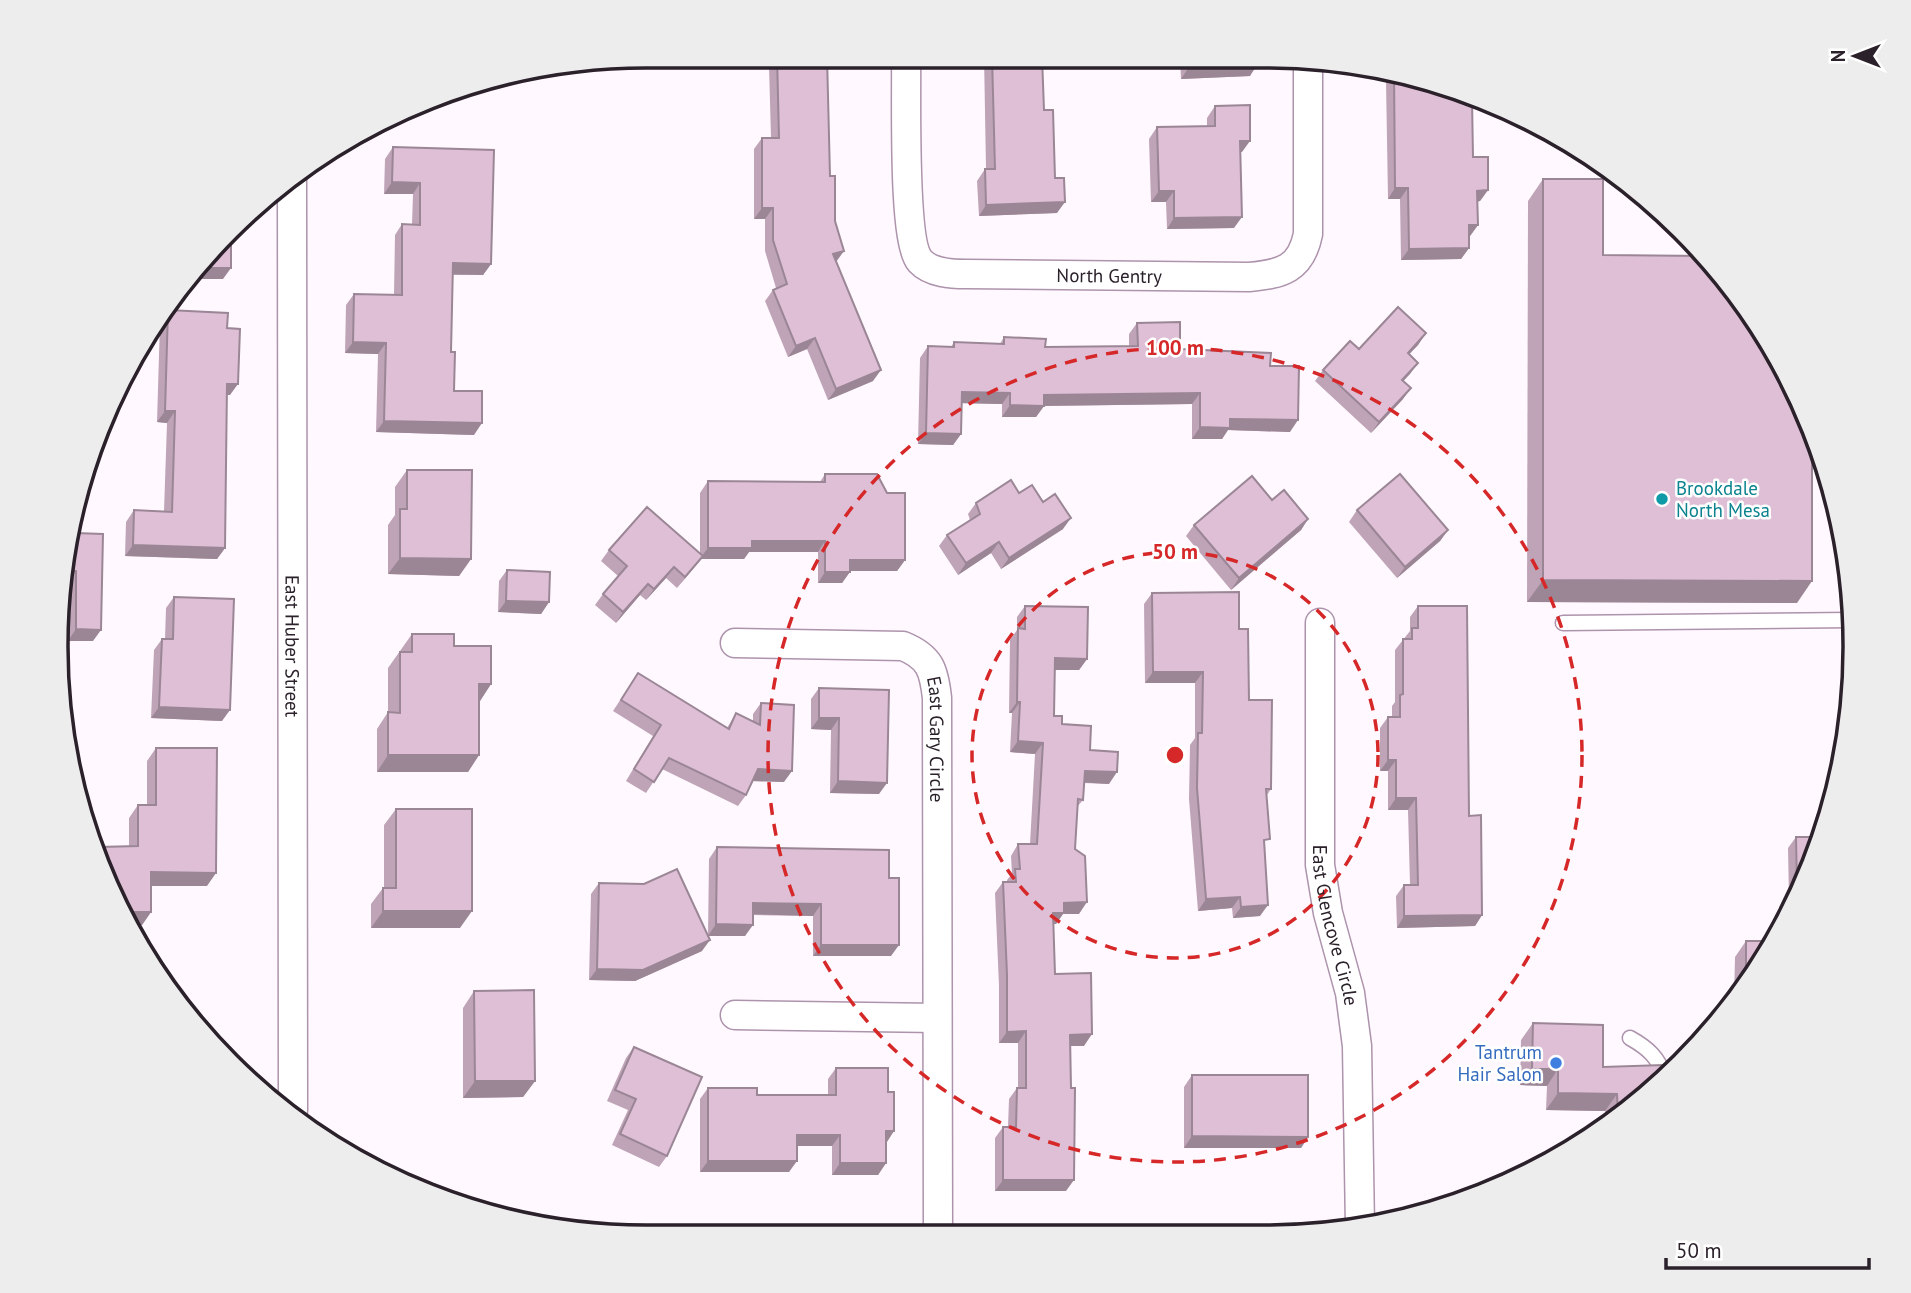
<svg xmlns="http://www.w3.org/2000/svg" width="1911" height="1293" font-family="'PT Sans',sans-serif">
<rect width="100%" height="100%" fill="#fff9ff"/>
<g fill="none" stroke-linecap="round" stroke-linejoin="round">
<!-- service casing -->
<g stroke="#ad93ac" stroke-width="17">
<g id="service">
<path d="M1563,623L1852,620"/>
<path d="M1630,1038C1648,1048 1659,1058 1665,1078"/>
</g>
</g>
<!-- minor casing -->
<g stroke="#ad93ac" stroke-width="31">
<g id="minor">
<path id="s1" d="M906,56C907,92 902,240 920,261C931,273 952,274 966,274L1249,277C1282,274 1301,269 1308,234V60"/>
<path id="s2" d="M292,180L293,1110"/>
<path id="s3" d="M1320,623V865L1328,913L1350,993L1357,1046L1360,1228"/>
<path id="s4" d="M735,643L903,646C930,657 934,670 937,698L938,1237"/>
<path d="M735,1015L937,1018"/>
</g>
</g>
<!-- service -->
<use href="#service" stroke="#fff" stroke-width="14"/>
<!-- minor -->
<use href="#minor" stroke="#fff" stroke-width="28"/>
</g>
<!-- wall -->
<g fill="#bfa4b8">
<path d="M758,56H827L830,176L836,262L873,381L828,400L807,349L788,357L765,301L773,290L776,288L765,251V219H754V149L762,138H771L769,66H758Z"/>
<path d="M984,56H1056L1051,63L1042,64L1044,110L1055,178L1057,213L979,216L977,181L985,169H986Z"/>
<path d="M1180,56H1257L1250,76L1181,79Z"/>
<path d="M1392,72L1472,99L1473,157L1488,190L1480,201L1477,202L1478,225L1470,236L1469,248L1461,259L1401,260L1400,199H1388L1386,81Z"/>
<path d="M1215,106L1242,152H1241L1234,228L1167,229L1166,202H1151L1149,139L1157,127L1207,126V118Z"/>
<path d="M393,147L491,264L483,275H453L451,352L454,391L474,435L376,432L378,354L345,353L346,305L354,294L394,295L395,235L402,224H412L413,194H384L385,159Z"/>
<path d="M1543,179L1603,255L1797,603L1527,602L1528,201Z"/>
<path d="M168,310L227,328L230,395H227L225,548L217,559L125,556L126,522L134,510L164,511L167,423L157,422L160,322Z"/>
<path d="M1137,323L1180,349L1270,366L1290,432L1228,430L1222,439H1192V404L1044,406L1036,417H1002V404L962,403L961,434L953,445L918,444L920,358L928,346L951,347L954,342L1000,344L1004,337L1045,347L1129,346V334Z"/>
<path d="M1426,333L1418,345L1409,354L1418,363L1403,381V399L1371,433L1315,381L1323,370L1359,349Z"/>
<path d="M407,470L471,559L459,576L388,574V525L395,515V487Z"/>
<path d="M825,474L905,560L897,571H850L842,583H818V552H749L744,559H701L677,588L666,578L646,600L640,595L616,623L595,605L603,594L618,576L601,561L609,550L700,554V493L708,481L820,482Z"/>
<path d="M1019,493L1063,529L1001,569L991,553L958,575L939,546L947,535L970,520L968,514L976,503Z"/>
<path d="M1272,500L1308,519L1301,530L1231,590L1186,536L1194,525Z"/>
<path d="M1357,510L1448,530L1440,541L1397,578L1349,522Z"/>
<path d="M75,533L93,641H68V582H63Z"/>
<path d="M507,570L549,602L541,614L498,612L499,581Z"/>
<path d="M1152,593L1239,629L1249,700L1271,789L1267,795L1260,916L1233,918L1232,908L1198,911L1189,799L1190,745L1195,738V683H1145L1144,604Z"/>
<path d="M174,597L222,721L151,718L154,650L162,639H165L166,608Z"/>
<path d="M1025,606L1087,659L1079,670H1055L1054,716L1090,750L1109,784L1084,783L1083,800L1077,807L1075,849L1079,914H1063L1056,924H1053L1055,974L1084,1046H1070L1066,1191H995V1138L1003,1127H1008L1009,1099L1017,1088H1018V1043H999V986L995,893L1003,882H1007V880L1012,874L1011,856L1018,844H1030L1035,754L1010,752L1012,713H1009L1010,640L1017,630V617Z"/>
<path d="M1418,606L1469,816L1482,915L1475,926L1397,928L1396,896L1404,885H1410L1408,810H1388V771H1380V728L1388,717H1392V706L1395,702V650L1410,631V617Z"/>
<path d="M412,634L454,646L491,684L480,701L479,755L468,772H377V729L388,712V668Z"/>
<path d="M638,673L727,728L736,713L753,721V714L761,703L784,782L753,781L746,795L738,806L662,769L646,793L626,781L653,736L613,711Z"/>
<path d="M819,688L889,690L879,794L830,793L831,730L811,729V699Z"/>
<path d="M156,748L207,886H151V912L142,925L129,846V818L138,805H147V761Z"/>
<path d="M396,809L460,928H371V904L383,888H384V825Z"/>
<path d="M1796,837L1810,872L1789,899L1788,848Z"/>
<path d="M717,847L889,878L891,956H813V916L753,915L745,936H708L709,859Z"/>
<path d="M599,883L702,951L635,981L589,980L591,894Z"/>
<path d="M1746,941L1756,974L1734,1000L1735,957Z"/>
<path d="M474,991L535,1081L523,1097L463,1098V1008Z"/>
<path d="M1533,1023L1603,1067L1664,1079L1606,1127L1605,1111L1546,1110L1547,1086L1520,1085L1521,1040Z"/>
<path d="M634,1047L667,1156L659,1167L612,1145L628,1110L607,1101L626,1058Z"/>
<path d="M836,1068L886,1142V1163L878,1175H832V1146H797L789,1172H700V1099L708,1088L757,1095H828V1079Z"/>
<path d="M1192,1075L1308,1137L1301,1148H1184V1087Z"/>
</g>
<!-- shaded-wall -->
<g fill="#9b8696">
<path d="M765,56H776L769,66H758Z"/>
<path d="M1039,56H1056L1051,63L1034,64Z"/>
<path d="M1257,65L1250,76L1181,79L1189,67Z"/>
<path d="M1240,141H1250L1242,152H1232Z"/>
<path d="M392,182L420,183L413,194H384Z"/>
<path d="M1395,188H1408L1400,199H1388Z"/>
<path d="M1488,190L1480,201L1469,202L1477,191Z"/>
<path d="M1159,191H1174L1166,202H1151Z"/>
<path d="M1065,202L1057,213L979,216L986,205Z"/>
<path d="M762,208H773L765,219H754Z"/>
<path d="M1242,217L1234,228L1167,229L1174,218Z"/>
<path d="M1469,225H1478L1470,236Z"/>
<path d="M1469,248L1461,259L1401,260L1409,249Z"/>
<path d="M844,251L836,262L833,254Z"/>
<path d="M453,263L491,264L483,275L445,274Z"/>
<path d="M198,268H231L223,279H186Z"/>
<path d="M1426,333L1418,345L1400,364L1408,353Z"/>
<path d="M815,338L807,349L788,357L796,346Z"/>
<path d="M353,342L386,343L378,354L345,353Z"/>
<path d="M1418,363L1410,374L1394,391L1402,380Z"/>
<path d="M881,370L873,381L828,400L836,389Z"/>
<path d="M227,384H238L230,395H220Z"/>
<path d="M1411,388L1403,399L1371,433L1379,422Z"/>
<path d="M962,392L1010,393L1002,404L954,403Z"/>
<path d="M1200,393L1192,404L1036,406L1044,395Z"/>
<path d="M1010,405L1044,406L1036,417H1002Z"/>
<path d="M165,411H175L167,423L157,422Z"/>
<path d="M1230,419L1298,420L1290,432L1228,430L1222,439H1192L1200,427Z"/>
<path d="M384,421L482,423L474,435L376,432Z"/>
<path d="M926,433L961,434L953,445L918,444Z"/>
<path d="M1071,518L1063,529L1001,569L1009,558Z"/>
<path d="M1308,519L1301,530L1231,590L1239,578Z"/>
<path d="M1448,530L1440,541L1397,578L1405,567Z"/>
<path d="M752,541H825L818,552H749L744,559H701L677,588L708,548Z"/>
<path d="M999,542L991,553L958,575L966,563Z"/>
<path d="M133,545L225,548L217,559L125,556Z"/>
<path d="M400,558L471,559L459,576L388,574Z"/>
<path d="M850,560H905L897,571H842Z"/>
<path d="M674,567L666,578L646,600L654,589Z"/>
<path d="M71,570L76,571L68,582H63Z"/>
<path d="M825,572H850L842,583H818Z"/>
<path d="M1543,580L1812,581L1797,603L1527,602Z"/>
<path d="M648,584L640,595L616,623L623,612Z"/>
<path d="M506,601L549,602L541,614L498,612Z"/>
<path d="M76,629L101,630L93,641H68Z"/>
<path d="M1055,658L1087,659L1079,670H1047Z"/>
<path d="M1153,672H1203L1195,683H1145Z"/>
<path d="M479,684H491L480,701Z"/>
<path d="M1017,702H1020L1012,713H1009Z"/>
<path d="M159,707L230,710L222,721L151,718Z"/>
<path d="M819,718H839L831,730L811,729Z"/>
<path d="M1018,741L1043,743L1035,754L1010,752Z"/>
<path d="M388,755H479L468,772H377Z"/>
<path d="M1388,760H1396L1388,771H1380Z"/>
<path d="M758,769L792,771L784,782L750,781Z"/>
<path d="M1085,771L1117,772L1109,784L1077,782Z"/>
<path d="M838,781L887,783L879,794L830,793Z"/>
<path d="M1396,798H1416L1408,810H1388Z"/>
<path d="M151,872L216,873L207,886H141Z"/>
<path d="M1797,887H1802L1796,899H1789Z"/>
<path d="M1240,897L1232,908L1198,911L1206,899Z"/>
<path d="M1087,902L1079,914H1063L1056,924L1045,925L1053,913L1064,903Z"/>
<path d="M753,903L821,904L813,916L745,914Z"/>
<path d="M1268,905L1260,916L1233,918L1241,907Z"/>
<path d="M383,911H472L460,928H371Z"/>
<path d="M124,912H151L142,925H129Z"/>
<path d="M1482,915L1475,926L1397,928L1404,916Z"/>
<path d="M716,924L753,925L745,936H708Z"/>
<path d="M710,940L702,951L635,981L589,980L597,969Z"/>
<path d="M821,945H899L891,956H813Z"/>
<path d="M1026,1031L1018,1043H999L1007,1032Z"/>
<path d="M1092,1034L1084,1046H1062L1070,1035Z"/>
<path d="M1532,1069H1558L1547,1086L1520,1085Z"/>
<path d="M475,1081H535L523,1097L463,1098Z"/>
<path d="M1558,1093L1617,1094L1605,1111L1546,1110Z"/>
<path d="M886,1131H894L887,1142Z"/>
<path d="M797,1135H840L832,1146H789Z"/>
<path d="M1192,1136L1308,1137L1301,1148H1184Z"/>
<path d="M708,1161H797L789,1172H700Z"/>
<path d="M840,1163H886L878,1175H832Z"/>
<path d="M1003,1180H1074L1066,1191H995Z"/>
</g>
<!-- building -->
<g fill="#debfd6" stroke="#9b8696" stroke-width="2">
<path d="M777,56H827L830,176H835V221L844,251L833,254L881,370L836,389L815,338L796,346L773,290L787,284L773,240V208H762V138H779Z"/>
<path d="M992,56H1042L1044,110H1053L1055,178H1064L1065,202L986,205L985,169H995Z"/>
<path d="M1189,56H1257V65L1189,67Z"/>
<path d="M1394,72L1472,99L1473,157H1488V190L1477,191L1478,225H1469V248L1409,249L1408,188H1395Z"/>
<path d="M1250,105V141H1240L1242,217L1174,218V191H1159L1157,127L1215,126V106Z"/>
<path d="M393,147L494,150L491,264L453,263L451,352H455L454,391H482V423L384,421L386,343L353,342L354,294L402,295V224L420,225V183L392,182Z"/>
<path d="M1543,179H1603V255L1704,256L1755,318L1810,420L1812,428V581L1543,580Z"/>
<path d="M231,238V268H198Z"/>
<path d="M1398,307L1426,333L1408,353L1418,363L1402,380L1411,388L1379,422L1323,370L1350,341L1359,349Z"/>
<path d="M168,310L228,313L227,328L240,329L238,384H227L225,548L133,545L134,510L172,512L175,411H165Z"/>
<path d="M1180,322V349L1271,353L1270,366H1299L1298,420L1230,419V428L1200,427V393L1044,395V406L1010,405V393L962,392L961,434L926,433L928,346L954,347V342L1004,344V337L1046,339L1045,347L1138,346L1137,323Z"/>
<path d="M407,470H472L471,559L400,558V509H407Z"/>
<path d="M825,474H877L887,493H905V560H850V572H825V541H752V548H708V481L825,482Z"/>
<path d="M1400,474L1448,530L1405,567L1357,510Z"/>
<path d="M1252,476L1272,500L1284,490L1308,519L1239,578L1194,525Z"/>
<path d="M1011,480L1019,493L1032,485L1043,502L1055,494L1071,518L1009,558L999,542L966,563L947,535L980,514L976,503Z"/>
<path d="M647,507L703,556L685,577L674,567L654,589L648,584L623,612L603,594L627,566L609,550Z"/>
<path d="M75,533L103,534L101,630L76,629V571L71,570V547Z"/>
<path d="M507,570L550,572L549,602L506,601Z"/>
<path d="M1239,592V629H1248L1249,700H1272L1271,789H1266L1270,839L1264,840L1268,905L1241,907L1240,897L1206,899L1197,788L1198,733H1202L1203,672H1153L1152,593Z"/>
<path d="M174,597L234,599L230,710L159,707L162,639H173Z"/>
<path d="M1025,606L1088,607L1087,659L1055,658L1054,716H1062V724L1091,726L1090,750L1118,752L1117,772L1085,771L1083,800L1078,799L1075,849L1085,856L1087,902L1064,903V913H1053L1055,974L1091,973L1092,1034L1070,1035L1071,1088H1075L1074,1180H1003V1127H1016L1017,1088H1026V1031L1007,1032V975L1003,882H1016L1015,869H1020L1018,844H1037L1043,743L1018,741L1020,702H1017L1018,628L1025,629Z"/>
<path d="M1418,606H1467L1469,816L1481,815L1482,915L1404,916V885H1418L1416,798H1396V760H1388V717H1400V695L1403,694V639H1412V628H1418Z"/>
<path d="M412,634H454V646H491V684H479V755H388V712L400,713V652H412Z"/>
<path d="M638,673L729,729L736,713L760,725L761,703L794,705L792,771L758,769L746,795L669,758L654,782L634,769L661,725L621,700Z"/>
<path d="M819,688L889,690L887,783L838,781L839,718H819Z"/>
<path d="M156,748H217L216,873L151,872V912H124L99,847L138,846V805H156Z"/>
<path d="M396,809H472V911H383V888H396Z"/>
<path d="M1796,837H1821L1810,872L1802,887H1797Z"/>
<path d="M717,847L889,850V878H899V945H821V904L753,903V925L716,924Z"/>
<path d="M677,869L710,940L643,970L597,969L599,883L644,884Z"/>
<path d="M1746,941H1773L1756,974L1746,986Z"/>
<path d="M534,990L535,1081H475L474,991Z"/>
<path d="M1533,1023L1603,1025V1067L1663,1065L1664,1079L1618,1117L1617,1094L1558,1093V1069H1532Z"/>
<path d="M634,1047L702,1077L667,1156L620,1134L636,1099L615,1090Z"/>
<path d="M836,1068H888V1092H894V1131H886V1163H840V1135H797V1161H708V1088H757V1095H836Z"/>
<path d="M1192,1075H1308V1137L1192,1136Z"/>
</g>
<!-- distance rings -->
<g fill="none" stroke="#d62828" stroke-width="3.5" stroke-dasharray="12 9">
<circle cx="1175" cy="755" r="203"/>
<circle cx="1175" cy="755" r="407"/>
</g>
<!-- markers -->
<circle fill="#0f9aa8" stroke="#fff" stroke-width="2.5" cx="1662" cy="499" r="7"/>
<circle fill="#3f7fe0" stroke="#fff" stroke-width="2.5" cx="1556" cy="1063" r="7"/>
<g text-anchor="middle" stroke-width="5" stroke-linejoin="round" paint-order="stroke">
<!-- street labels -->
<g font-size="19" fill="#2b212b" stroke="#fff">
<text dy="7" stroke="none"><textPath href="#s1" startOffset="399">North Gentry</textPath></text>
<text dy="7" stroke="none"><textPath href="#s2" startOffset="466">East Huber Street</textPath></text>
<text dy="7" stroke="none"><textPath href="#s4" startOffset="276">East Gary Circle</textPath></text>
<text dy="7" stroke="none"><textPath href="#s3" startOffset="304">East Glencove Circle</textPath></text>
</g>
<!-- culture labels -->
<g font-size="19" fill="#0d838f" stroke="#fff" text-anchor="start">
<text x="1676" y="495">Brookdale<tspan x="1676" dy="22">North Mesa</tspan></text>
</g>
<!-- shop labels -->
<g font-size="19" fill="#366cbe" stroke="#fff" text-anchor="end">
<text x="1542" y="1059">Tantrum<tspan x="1542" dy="22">Hair Salon</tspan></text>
</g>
</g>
<!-- crop -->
<path d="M0 0H1911V1293H0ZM646 68H1265A578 578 0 0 1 1843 646V647A578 578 0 0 1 1265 1225H646A578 578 0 0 1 68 647V646A578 578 0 0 1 646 68Z" fill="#eeedee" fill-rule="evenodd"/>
<path fill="none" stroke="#2b212b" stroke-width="3.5" d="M646 68H1265A578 578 0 0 1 1843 646V647A578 578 0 0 1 1265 1225H646A578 578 0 0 1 68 647V646A578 578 0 0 1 646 68Z"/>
<circle cx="1175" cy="755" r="10" fill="#d62828" stroke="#fff" stroke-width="3.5"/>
<g font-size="21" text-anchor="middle" font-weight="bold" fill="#d62828" stroke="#fff" stroke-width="5" stroke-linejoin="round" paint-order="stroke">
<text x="1175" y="355">100 m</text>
<text x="1175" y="559">50 m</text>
</g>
<!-- north arrow -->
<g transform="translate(1855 56) rotate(270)" stroke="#ffffff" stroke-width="5" paint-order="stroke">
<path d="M0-5L12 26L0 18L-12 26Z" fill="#2b212b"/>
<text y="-10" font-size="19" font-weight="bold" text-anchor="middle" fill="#2b212b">N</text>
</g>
<!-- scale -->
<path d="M1666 1258v10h203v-10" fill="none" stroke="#2b212b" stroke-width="3.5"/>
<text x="1676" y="1258" font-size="21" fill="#2b212b" stroke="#ffffff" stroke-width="5" paint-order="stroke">50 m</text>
</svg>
